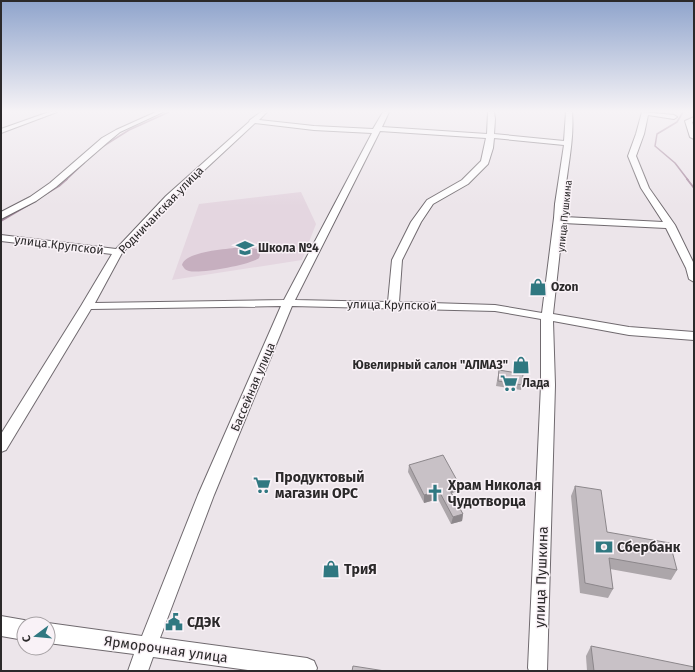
<svg xmlns="http://www.w3.org/2000/svg" width="695" height="672" font-family="'Fira Sans',sans-serif">
<rect width="100%" height="100%" fill="#ece5ea"/>
<!-- built -->
<path fill="#e4d6e0" d="M301,192L316,224L302,260L172,280L199,204Z"/>
<!-- green -->
<path fill="#c6afbf" d="M242,247L257,249L260,255L259,258C251,265 200,274 189,271C185,270 184,268 182,265C185,251 229,249 242,247Z"/>
<g fill="none" stroke-linecap="round" stroke-linejoin="round">
<!-- stream-far1 -->
<g stroke="#a98da1" stroke-width="1.5">
<path d="M683,112L677,122L657,134L655,146L675,163L688,180"/>
<path d="M102,147L129,130L169,112"/>
<path d="M66,180L84,163"/>
</g>
<!-- stream -->
<g stroke="#a98da1" stroke-width="2">
<path d="M687,179L694,188"/>
<path d="M44,195L59,186L67,179"/>
<path d="M1,221L30,204"/>
</g>
<!-- minor casing -->
<g stroke="#706a6f" stroke-width="2">
<g id="minor">
<path d="M49,112H57L1,133V129Z"/>
<path d="M156,112H163L120,132L108,142L56,187L36,201L1,219V212L30,197L50,183L102,138L116,130Z"/>
<path d="M261,112H267L259,120L314,126L373,129L383,112H389L382,127L487,134L488,112H494L495,119L494,134L564,141L566,112H572C575,147 563,181 564,217L663,222L641,188L628,156L636,134L642,112L674,115L677,117L674,119L648,115L644,134L636,156L649,188L675,225L694,264V282L689,279L686,268L666,228L563,223L553,314L629,327L694,332V340L629,335L553,321L555,385L547,671H529L528,668L541,385V319L495,311L292,306L214,495L160,638L307,658L314,661L317,668L316,671H255L153,657L148,671H128L134,654L48,643V624H46L48,623L142,636L198,495L281,306L91,309L6,450L1,452V434L81,306L112,254L1,241V235L116,249L166,196L249,122L250,120ZM255,123L314,130L372,133L284,300L95,303L122,253L172,200ZM380,131L486,138L481,161L462,180L427,200L411,222L392,260L388,302L295,300ZM494,138L564,145L555,204L554,218L542,313L495,305L399,302L402,260L421,222L433,204L468,184L488,164L493,148Z"/>
<path d="M694,117V121L692,122L694,128V139L690,137L685,121Z"/>
<path d="M1,616L24,620L31,623L24,624V640L1,636Z"/>
</g>
</g>
<!-- minor -->
<use href="#minor" fill="#fff" fill-rule="evenodd"/>
</g>
<!-- wall -->
<g fill="#aca6aa">
<path d="M499,370L522,385L521,390L496,386Z"/>
<path d="M409,465L458,491L452,493L463,514L462,521L451,524L438,499L424,503L408,472Z"/>
<path d="M575,486L607,532L677,570L671,580L610,569L613,589L608,598L580,593L571,496Z"/>
<path d="M591,646L694,671H587L586,656Z"/>
</g>
<!-- shaded-wall -->
<g fill="#8c878b">
<path d="M459,484L458,491L447,494L448,487Z"/>
<path d="M439,491L438,499L424,503V495Z"/>
<path d="M463,514L462,521L451,524L453,517Z"/>
</g>
<!-- building -->
<g fill="#c8c1c6" stroke="#8c878b">
<path d="M499,370L523,374L522,385L498,381Z"/>
<path d="M443,455L459,484L448,487L463,514L453,517L439,491L424,495L409,465Z"/>
<path d="M575,486L601,490L607,532L670,543L677,570L609,558L613,589L585,583Z"/>
<path d="M591,646L694,667V671H594Z"/>
<path d="M353,666L385,671H352Z"/>
</g>
<!-- sky -->
<linearGradient id="sky" x2="0" y2="1"><stop stop-color="#8fa4cc"/><stop offset="0.54" stop-color="#f6f3f6"/><stop offset="1" stop-color="#f6f3f6" stop-opacity="0"/></linearGradient>
<rect width="695" height="206" fill="url(#sky)"/>
<!-- icons -->
<defs>
<g id="school-bare" transform="scale(1.38)"><path d="M0-5L7-2L0 1L-7-2ZM-4 1L0 2.5L4 1V4Q0 6-4 4Z" fill="#307881" stroke="#f9f2f7" stroke-width="2.5" paint-order="stroke"/></g>
<g id="shop-bare" transform="scale(1.38)"><path d="M-5-2.5h2.3a2.7 3.5 0 0 1 5.4 0H5L5.5 6h-11ZM-1.5-2.5h3a1.5 2.3 0 0 0-3 0Z" fill="#307881" stroke="#f9f2f7" stroke-width="2.5" paint-order="stroke"/></g>
<g id="supermarket-bare" transform="scale(1.38)"><path d="M-6-5.5h2.5l.6 2H6L4.5 2H-2.5L-4.4-4H-6ZM-1.5 3.2a1.3 1.3 0 1 0 .1 0ZM3 3.2a1.3 1.3 0 1 0 .1 0Z" fill="#307881" stroke="#f9f2f7" stroke-width="2.5" paint-order="stroke"/></g>
<g id="church-bare" transform="scale(1.38)"><path d="M-1.2-6h2.4v3.5h3.3v2.4h-3.3V6h-2.4V-.1h-3.3v-2.4h3.3Z" fill="#307881" stroke="#f9f2f7" stroke-width="2.5" paint-order="stroke"/></g>
<g id="bank-bare" transform="scale(1.38)"><path d="M-6-4H6V4H-6ZM0-2.3a2.3 2.3 0 1 0 0 4.6a2.3 2.3 0 1 0 0-4.6Z" fill="#307881" stroke="#f9f2f7" stroke-width="2.5" paint-order="stroke"/></g>
<g id="civic-bare" transform="scale(1.38)"><path d="M-.6-6.5H3V-4.5H.6V-3L4-1V1h2V6H-6V1h2V-1L-.6-3ZM-1.2 2.5V6h2.4V2.5Z" fill="#307881" stroke="#f9f2f7" stroke-width="2.5" paint-order="stroke"/></g>
</defs>
<g fill-rule="evenodd">
<use href="#school-bare" x="245" y="248"/>
<use href="#shop-bare" x="538" y="287"/>
<use href="#shop-bare" x="521" y="365"/>
<use href="#supermarket-bare" x="509" y="383"/>
<use href="#supermarket-bare" x="262" y="485"/>
<use href="#church-bare" x="435" y="493"/>
<use href="#bank-bare" x="604" y="547"/>
<use href="#shop-bare" x="331" y="569"/>
<use href="#civic-bare" x="174" y="622"/>
</g>
<g text-anchor="middle" stroke-width="3" stroke-linejoin="round" paint-order="stroke">
<!-- far-street labels -->
<g font-size="10" fill="#2b292a" stroke="#f9f2f7">
<text transform="translate(564 216) rotate(-84)" y="4">улица Пушкина</text>
</g>
<!-- street labels -->
<g font-size="12" fill="#2b292a" stroke="#f9f2f7">
<text transform="translate(161 210) rotate(-46)" y="4">Родничанская улица</text>
<text transform="translate(59 245) rotate(7)" y="4">улица Крупской</text>
<text transform="translate(392 305) rotate(1)" y="4">улица Крупской</text>
<text transform="translate(253 387) rotate(-67)" y="4">Бассейная улица</text>
</g>
<!-- poi labels -->
<g font-size="12" font-weight="bold" fill="#2b292a" stroke="#f9f2f7" text-anchor="start">
<text x="258" y="252">Школа №4</text>
<text x="551" y="291">Ozon</text>
<text x="508" y="369" text-anchor="end">Ювелирный салон "АЛМАЗ"</text>
<text x="522" y="387">Лада</text>
</g>
<!-- near-poi labels -->
<g font-size="14" font-weight="bold" fill="#2b292a" stroke="#f9f2f7" text-anchor="start">
<text x="275" y="482">Продуктовый<tspan x="275" dy="16">магазин ОРС</tspan></text>
<text x="448" y="490">Храм Николая<tspan x="448" dy="16">Чудотворца</tspan></text>
<text x="617" y="552">Сбербанк</text>
<text x="344" y="574">ТриЯ</text>
<text x="187" y="627">СДЭК</text>
</g>
<!-- near-street labels -->
<g font-size="14" fill="#2b292a" stroke="#f9f2f7">
<text transform="translate(541 577) rotate(-88)" y="5">улица Пушкина</text>
<text transform="translate(166 649) rotate(8)" y="5">Ярморочная улица</text>
</g>
</g>
<!-- border -->
<rect width="695" height="672" fill="none" stroke="#2b292a" stroke-width="4"/>
<!-- north arrow -->
<g transform="translate(36 636) rotate(254)"><circle r="19" fill="#f9f2f7" stroke="#a7a2a5"/>
<path d="M0-3L7 15L0 10L-7 15Z" fill="#307881"/>
<text y="-6" font-size="11" font-weight="bold" text-anchor="middle" fill="#2b292a">С</text>
</g>
</svg>
